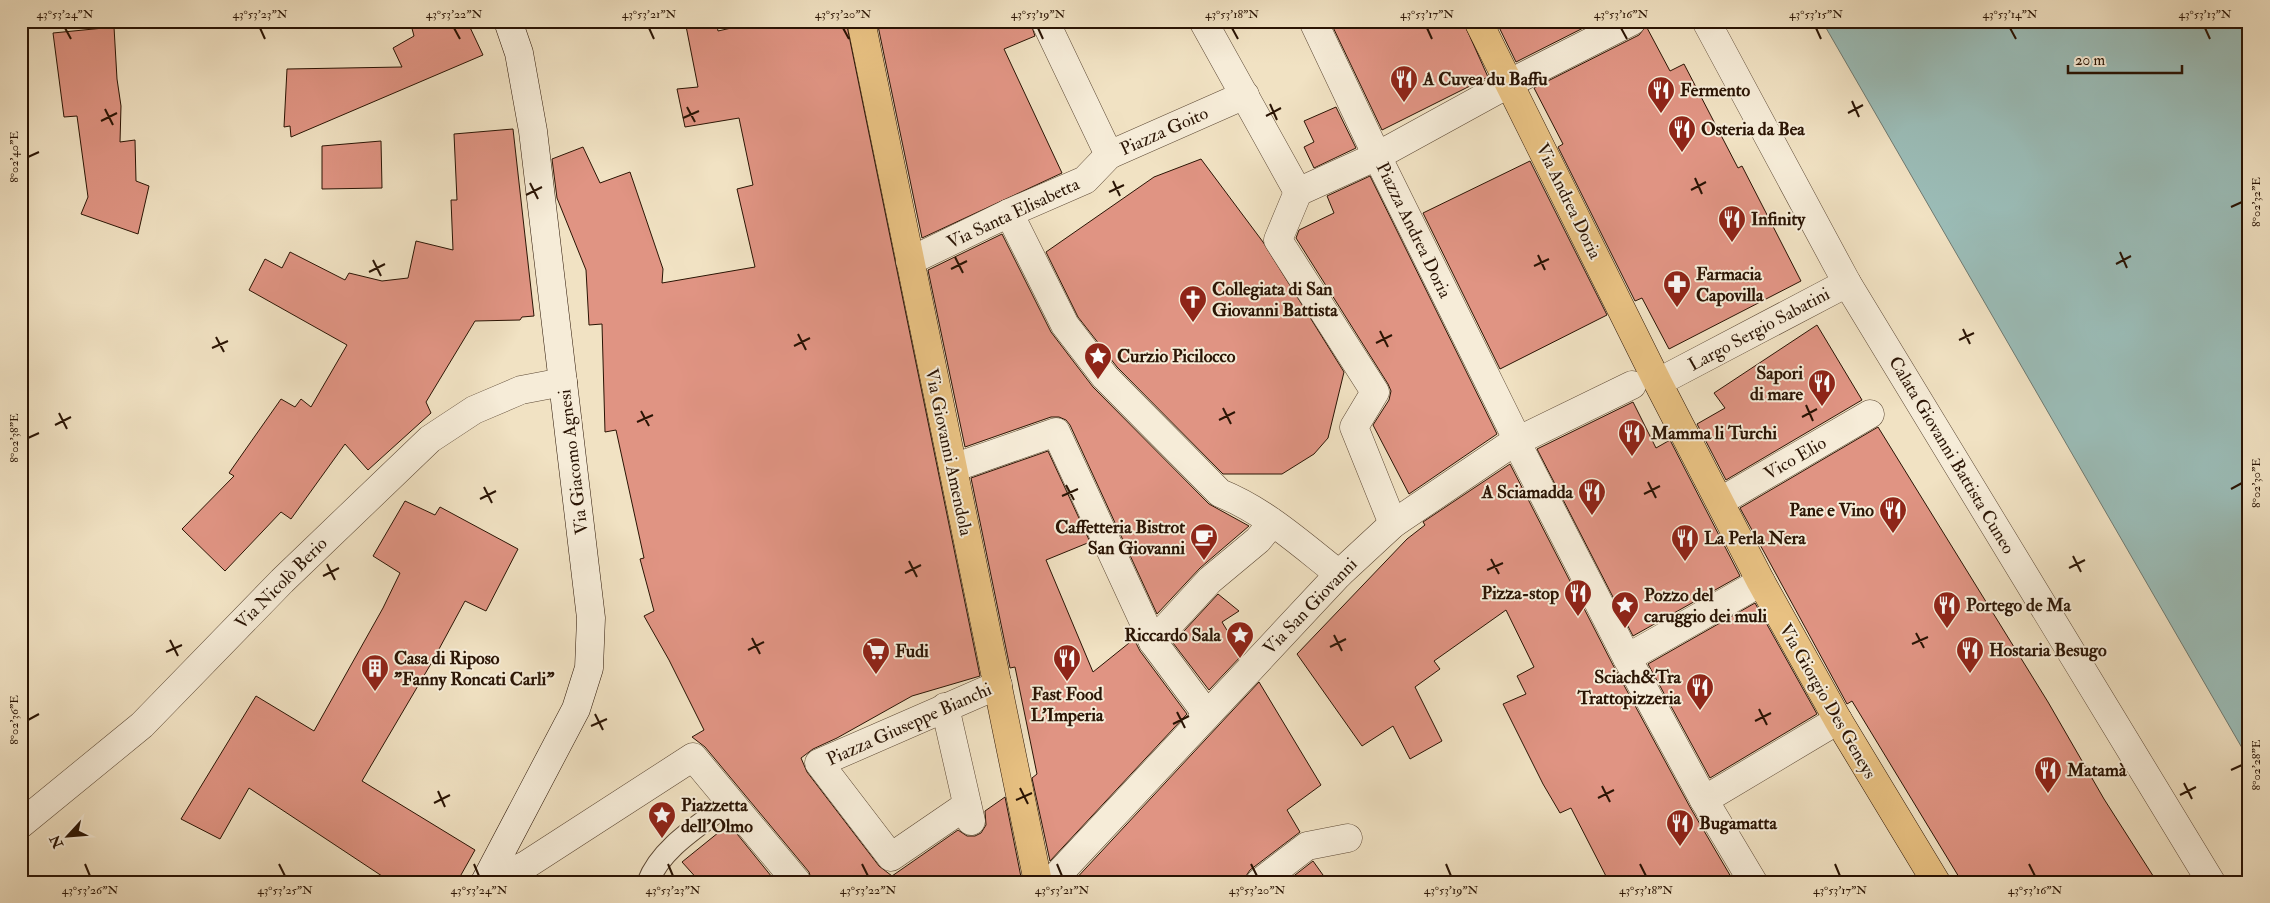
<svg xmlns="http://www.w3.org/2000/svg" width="2270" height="903" font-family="'IM FELL Double Pica',serif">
<rect width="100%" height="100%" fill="#f1e2c3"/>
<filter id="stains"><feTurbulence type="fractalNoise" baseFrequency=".004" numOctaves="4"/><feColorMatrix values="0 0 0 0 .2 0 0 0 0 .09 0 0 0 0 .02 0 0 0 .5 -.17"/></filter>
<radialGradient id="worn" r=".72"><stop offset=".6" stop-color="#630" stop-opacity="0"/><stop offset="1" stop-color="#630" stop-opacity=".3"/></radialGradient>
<!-- water -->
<path fill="#9bbdb8" stroke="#6e7970" d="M1822,21H2249V760Z"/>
<!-- building -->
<g fill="#e09483" stroke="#2a1404">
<path d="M410,21H467L483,55L291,137L290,126L284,127L287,69L402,67L393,48L414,36Z"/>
<path d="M685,21H716L718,31L762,21H846L980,676L912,696L837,738L813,749L801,758L807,772L879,866L892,876L958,830L967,836H975L981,833L986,825L985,811L1005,797L1022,882H812L809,872L705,747L692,737L704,730L669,660L644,616L654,611L640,559L644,558L616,430L605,432L602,324L589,325L586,270L557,198L552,159L583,147L600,183L630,172L663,269L662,283L755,267L737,189L753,185L739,118L685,127L677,89L698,87Z"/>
<path d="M877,21H1030L1035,36L1004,49L1062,173L922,238Z"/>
<path d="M1330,21H1463L1488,77L1382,130Z"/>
<path d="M1496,21H1597L1516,62Z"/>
<path d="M1646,26L1670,71L1684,64L1738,168L1742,166L1801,281L1669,349L1642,298L1635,301L1558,147L1563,144L1534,88L1639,35Z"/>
<path d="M114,27L117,79L121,106L120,142L135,140L136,181L149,186L138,234L81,214L88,197L77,116L64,117L53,33Z"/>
<path d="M1336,107L1356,148L1314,168L1304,147L1314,142L1304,121Z"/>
<path d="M513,129L534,316L522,317L520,320L475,321L426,402L431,413L368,470L345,444L291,519L281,512L225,571L182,529L234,476L229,473L281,399L295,407L301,399L311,407L347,345L249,290L265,259L282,268L290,252L345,280L349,273L382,281L408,278L416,241L453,250L451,200H457L454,134Z"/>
<path d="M381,141L382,188L322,189V146Z"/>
<path d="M1201,159L1263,242L1344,372L1328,438L1314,454L1282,474H1223L1117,367L1078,317L1046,252L1154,177Z"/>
<path d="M1530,161L1607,315L1500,369L1423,213Z"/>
<path d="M1370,176L1497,434L1409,494L1373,425L1389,400L1391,391L1388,384L1296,238L1299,230L1334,213L1327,196Z"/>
<path d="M1002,234L1051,332L1093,387L1209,504L1249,526L1200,568L1157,614L1070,425L1066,420L1059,417H1051L965,447L928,270Z"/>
<path d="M1817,325L1862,400L1726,480L1697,424L1725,408L1714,393Z"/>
<path d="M1633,402L1656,448L1670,440L1740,576L1633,636L1537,449Z"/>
<path d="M1878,427L2048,702L2104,799L2157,882H1962L1852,701L1847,704L1740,508Z"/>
<path d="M1048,451L1090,542L1046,560L1093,672L1134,639L1140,651L1187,714L1050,861L1032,778L1037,774L1015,667L1010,668L971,478Z"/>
<path d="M1510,464L1613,665L1690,807L1734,882H1609L1571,808L1560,813L1543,784L1503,704L1526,694L1517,676L1534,667L1506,610L1434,661L1440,669L1415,687L1442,741L1410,759L1393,726L1362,746L1297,654L1407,539L1425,525L1423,522Z"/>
<path d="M405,501L435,515L440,507L518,549L486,611L465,601L432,662L362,781L475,850L457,882H391L249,788L220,839L181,819L256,696L314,731L383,608L400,573L373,556Z"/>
<path d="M1218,594L1239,611L1222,622L1242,655L1209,690L1173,643Z"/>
<path d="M1755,603L1817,714L1710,778L1648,664Z"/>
<path d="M1259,682L1321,785L1287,810L1300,832L1250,870L1246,876L1245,882H1073Z"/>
<path d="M729,824L776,882H700L682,862Z"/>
<path d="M1313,861L1328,882H1286Z"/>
</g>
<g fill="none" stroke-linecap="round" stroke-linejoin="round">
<!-- lane casing -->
<g stroke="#5c4834" stroke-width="23">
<path id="lane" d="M648,882C661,847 702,824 730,802"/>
</g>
<!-- street casing -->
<g stroke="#5c4834" stroke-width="29">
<g id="street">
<path d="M1045,21L1109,155L1245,95"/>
<path d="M1203,21L1298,192"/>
<path d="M1313,21L1377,156L1518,441L1522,453L1627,658L1704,800"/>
<path d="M1706,21L1847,283L2211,882"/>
<path d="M1009,213L1065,325L1105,377L1220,493C1265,511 1302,545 1339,574"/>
<path d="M910,261L1009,213L1085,180L1109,155"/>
<path d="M1672,375L1847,283"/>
<path d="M953,468L1056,432L1153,642L1206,713"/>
<path d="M1721,501L1870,414"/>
<path d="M1393,524L1354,427L1375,392L1278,240L1298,192L1377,156L1510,83L1632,21"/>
<path d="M1153,642L1210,580L1258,540L1272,523"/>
<path d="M1627,658L1761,582"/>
<path d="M945,707L971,821"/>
<path d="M967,805L891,857L819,763L998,685"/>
<path d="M21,824L142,725L282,581L430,439L474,410L521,390L563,382"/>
<path d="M489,882L526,865L693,757L797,882"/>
<path d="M1051,882L1339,574L1393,524L1511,444L1632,385"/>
<path d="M1260,882L1307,846L1348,838"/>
<path d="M1753,882L1704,800L1838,720"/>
</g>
</g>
<!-- secondary casing -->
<g stroke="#2a1404" stroke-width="29">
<path id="secondary" d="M485,882L576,709L589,668L591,618L533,131L519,53L508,21"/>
</g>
<!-- primary casing -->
<g stroke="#2a1404" stroke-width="29">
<g id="primary">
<path d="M861,21L1038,882"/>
<path d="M1478,21L1658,383L1761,582L1838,720L1936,882"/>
</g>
</g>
<!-- lane -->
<use href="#lane" stroke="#f6ecd8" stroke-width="21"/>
<!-- street -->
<use href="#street" stroke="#f6ecd8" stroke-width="28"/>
<!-- secondary -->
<use href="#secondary" stroke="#f6ecd8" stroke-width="28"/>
<!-- primary -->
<use href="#primary" stroke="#e8c182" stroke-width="28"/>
</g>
<!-- ticks -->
<path fill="none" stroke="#2a1404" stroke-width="2" d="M65,28L71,39M260,28L265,39M454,28L460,39M649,28L654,39M843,28L849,39M1038,28L1043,39M1232,28L1238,39M1427,28L1432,39M1621,28L1627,39M1816,28L1821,39M2010,28L2016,39M2205,28L2210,39M1852,101L1859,117M1270,104L1277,120M687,107L695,122M105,109L113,125M1848,113L1863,105M1266,116L1281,108M683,118L699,111M101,121L117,113M28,157L39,152M1695,178L1702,194M1113,181L1120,196M530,183L538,199M1691,190L1706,182M1109,192L1124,185M526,195L542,187M2231,207L2242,202M2120,252L2127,268M1538,255L1545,270M955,257L963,273M373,260L381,276M2116,264L2131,256M1534,266L1549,259M951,269L967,261M369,272L385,264M1963,329L1970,344M1380,331L1388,347M798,334L806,350M216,337L224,352M1959,340L1974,333M1376,343L1392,335M794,346L810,338M212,348L228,341M1806,405L1813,421M1223,408L1231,424M641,411L649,426M59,413L67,429M1802,417L1817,409M1219,420L1235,412M637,422L653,415M55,425L71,417M28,438L39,433M1648,482L1656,498M1066,485L1074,500M484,487L492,503M2231,489L2242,483M1644,494L1660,486M1062,496L1078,489M480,499L496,491M2073,556L2081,572M1491,559L1499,574M909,561L917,577M327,564L335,580M2069,568L2085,560M1487,570L1503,563M905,573L921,565M323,576L339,568M1916,633L1924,648M1334,635L1342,651M752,638L760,654M170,640L178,656M1912,644L1928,637M1330,647L1346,639M748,650L764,642M166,652L182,645M1759,709L1767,725M1177,712L1185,728M595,714L603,730M28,720L39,714M1755,721L1771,713M1173,724L1189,716M591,726L607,719M2231,770L2242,765M2184,783L2192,799M1602,786L1610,802M1020,788L1028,804M438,791L445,807M2180,795L2196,787M1598,798L1614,790M1016,800L1032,793M434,803L450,795M85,864L90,876M279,864L285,876M474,864L479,876M668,864L673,876M862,864L868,876M1057,864L1062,876M1251,864L1257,876M1446,864L1451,876M1640,864L1646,876M1835,864L1840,876M2029,864L2035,876"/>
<!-- icons -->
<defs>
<g id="restaurant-pin" transform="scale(1.4375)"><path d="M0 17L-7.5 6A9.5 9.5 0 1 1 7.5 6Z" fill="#8f2418" stroke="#f6ecd8"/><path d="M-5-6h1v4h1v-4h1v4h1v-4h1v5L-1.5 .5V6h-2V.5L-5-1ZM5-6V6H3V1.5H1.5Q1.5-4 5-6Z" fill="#fff"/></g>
<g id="pharmacy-pin" transform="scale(1.4375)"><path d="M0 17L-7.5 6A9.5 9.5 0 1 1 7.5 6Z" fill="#8f2418" stroke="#f6ecd8"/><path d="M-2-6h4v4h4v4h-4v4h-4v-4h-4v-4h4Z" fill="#fff"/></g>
<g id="church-pin" transform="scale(1.4375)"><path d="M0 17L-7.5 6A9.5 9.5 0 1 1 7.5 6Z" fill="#8f2418" stroke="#f6ecd8"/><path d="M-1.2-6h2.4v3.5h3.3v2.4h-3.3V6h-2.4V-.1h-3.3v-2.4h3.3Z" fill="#fff"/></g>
<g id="sight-pin" transform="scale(1.4375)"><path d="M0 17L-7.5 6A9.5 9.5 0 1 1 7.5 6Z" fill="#8f2418" stroke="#f6ecd8"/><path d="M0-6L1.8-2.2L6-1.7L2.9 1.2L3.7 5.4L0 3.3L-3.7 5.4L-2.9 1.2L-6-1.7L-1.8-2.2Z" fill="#fff"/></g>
<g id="cafe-pin" transform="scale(1.4375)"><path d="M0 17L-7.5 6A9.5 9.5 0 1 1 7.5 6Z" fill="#8f2418" stroke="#f6ecd8"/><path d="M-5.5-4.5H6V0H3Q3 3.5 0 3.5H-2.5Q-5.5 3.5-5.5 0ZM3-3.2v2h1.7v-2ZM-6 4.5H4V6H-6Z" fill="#fff"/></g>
<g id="supermarket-pin" transform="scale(1.4375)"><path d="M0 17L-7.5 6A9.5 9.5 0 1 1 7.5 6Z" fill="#8f2418" stroke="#f6ecd8"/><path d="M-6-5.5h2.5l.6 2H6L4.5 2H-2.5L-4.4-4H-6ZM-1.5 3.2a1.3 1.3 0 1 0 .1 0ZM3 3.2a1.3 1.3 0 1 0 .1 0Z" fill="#fff"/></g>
<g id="building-pin" transform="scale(1.4375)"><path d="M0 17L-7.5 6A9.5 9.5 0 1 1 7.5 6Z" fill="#8f2418" stroke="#f6ecd8"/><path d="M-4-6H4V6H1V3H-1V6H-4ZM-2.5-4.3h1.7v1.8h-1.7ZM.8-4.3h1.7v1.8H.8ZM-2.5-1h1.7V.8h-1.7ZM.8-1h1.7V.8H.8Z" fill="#fff"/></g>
</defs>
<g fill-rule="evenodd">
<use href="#restaurant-pin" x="1404" y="79"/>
<use href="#restaurant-pin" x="1661" y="90"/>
<use href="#restaurant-pin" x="1682" y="129"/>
<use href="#restaurant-pin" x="1732" y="219"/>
<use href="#pharmacy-pin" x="1677" y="284"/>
<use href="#church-pin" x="1193" y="299"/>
<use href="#sight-pin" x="1098" y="356"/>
<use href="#restaurant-pin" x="1822" y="383"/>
<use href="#restaurant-pin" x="1632" y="433"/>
<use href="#restaurant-pin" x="1592" y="492"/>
<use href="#restaurant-pin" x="1893" y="510"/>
<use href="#cafe-pin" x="1204" y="537"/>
<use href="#restaurant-pin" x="1685" y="538"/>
<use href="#restaurant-pin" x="1578" y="593"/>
<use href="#sight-pin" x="1625" y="605"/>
<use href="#restaurant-pin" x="1947" y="605"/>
<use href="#sight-pin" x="1240" y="635"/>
<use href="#restaurant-pin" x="1970" y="650"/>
<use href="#supermarket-pin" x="876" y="651"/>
<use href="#restaurant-pin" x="1067" y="658"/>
<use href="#building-pin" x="375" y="668"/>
<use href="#restaurant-pin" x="1700" y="687"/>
<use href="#restaurant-pin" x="2048" y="770"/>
<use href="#sight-pin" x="662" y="815"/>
<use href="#restaurant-pin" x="1680" y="823"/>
</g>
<g text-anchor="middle" stroke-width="4" stroke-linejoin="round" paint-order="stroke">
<!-- poi labels -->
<g font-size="18" font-weight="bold" fill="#2a1404" stroke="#f6ecd8" text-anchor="start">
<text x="1423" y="85">A Cuvea du Baffu</text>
<text x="1680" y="96">Fermento</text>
<text x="1701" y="135">Osteria da Bea</text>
<text x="1751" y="225">Infinity</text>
<text x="1696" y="280">Farmacia<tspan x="1696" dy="21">Capovilla</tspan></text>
<text x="1212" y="295">Collegiata di San<tspan x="1212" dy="21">Giovanni Battista</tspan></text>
<text x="1117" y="362">Curzio Picilocco</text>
<text x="1803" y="379" text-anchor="end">Sapori<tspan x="1803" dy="21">di mare</tspan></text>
<text x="1651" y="439">Mamma li Turchi</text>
<text x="1573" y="498" text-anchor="end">A Sciamadda</text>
<text x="1874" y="516" text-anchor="end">Pane e Vino</text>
<text x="1185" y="533" text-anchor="end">Caffetteria Bistrot<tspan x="1185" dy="21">San Giovanni</tspan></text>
<text x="1704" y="544">La Perla Nera</text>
<text x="1559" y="599" text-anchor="end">Pizza-stop</text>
<text x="1644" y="601">Pozzo del<tspan x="1644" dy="21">caruggio dei muli</tspan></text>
<text x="1966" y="611">Portego de Ma</text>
<text x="1221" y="641" text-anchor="end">Riccardo Sala</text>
<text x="1989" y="656">Hostaria Besugo</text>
<text x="895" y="657">Fudi</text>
<text x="394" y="664">Casa di Riposo<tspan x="394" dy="21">"Fanny Roncati Carli"</tspan></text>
<text x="1681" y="683" text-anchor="end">Sciach&amp;Tra<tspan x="1681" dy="21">Trattopizzeria</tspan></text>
<text x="1067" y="700" text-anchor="middle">Fast Food<tspan x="1067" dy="21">L'Imperia</tspan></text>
<text x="2067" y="776">Matamà</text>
<text x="681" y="811">Piazzetta<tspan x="681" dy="21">dell'Olmo</tspan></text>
<text x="1699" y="829">Bugamatta</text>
</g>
<!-- street labels -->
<g font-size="18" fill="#2a1404" stroke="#f6ecd8">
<text transform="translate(1164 131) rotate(-24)" y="6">Piazza Goito</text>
<text transform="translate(1569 201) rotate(64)" y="6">Via Andrea Doria</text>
<text transform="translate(1013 213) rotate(-25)" y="6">Via Santa Elisabetta</text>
<text transform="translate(1414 230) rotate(64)" y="6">Piazza Andrea Doria</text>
<text transform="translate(1759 329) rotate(-28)" y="6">Largo Sergio Sabatini</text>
<text transform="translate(949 452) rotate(78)" y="6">Via Giovanni Amendola</text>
<text transform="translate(1952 455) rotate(59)" y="6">Calata Giovanni Battista Cuneo</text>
<text transform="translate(1795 458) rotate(-30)" y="6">Vico Elio</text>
<text transform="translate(573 462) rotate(-97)" y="6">Via Giacomo Agnesi</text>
<text transform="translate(281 583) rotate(-45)" y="6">Via Nicolò Berio</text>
<text transform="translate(1310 606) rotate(-46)" y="6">Via San Giovanni</text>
<text transform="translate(1828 701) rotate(60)" y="6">Via Giorgio Des Geneys</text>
<text transform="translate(909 724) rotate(-24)" y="6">Piazza Giuseppe Bianchi</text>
</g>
</g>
<!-- margin -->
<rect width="2270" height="903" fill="none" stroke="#f1e2c3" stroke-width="55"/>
<!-- north arrow -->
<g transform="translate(68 836) rotate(244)" stroke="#f6ecd8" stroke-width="4" paint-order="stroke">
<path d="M0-4L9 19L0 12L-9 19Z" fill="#2a1404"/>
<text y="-8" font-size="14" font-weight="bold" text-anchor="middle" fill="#2a1404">N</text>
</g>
<!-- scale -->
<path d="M2068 65v8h114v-8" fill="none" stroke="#2a1404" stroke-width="2.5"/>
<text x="2075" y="65" font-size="15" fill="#2a1404" stroke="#f6ecd8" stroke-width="4" paint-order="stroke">20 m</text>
<rect x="28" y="28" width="2214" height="848" fill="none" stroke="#2a1404" stroke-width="2"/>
<g font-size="12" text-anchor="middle" fill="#2a1404">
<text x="65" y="18">43°53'24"N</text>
<text x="260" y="18">43°53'23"N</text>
<text x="454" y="18">43°53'22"N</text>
<text x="649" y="18">43°53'21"N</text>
<text x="843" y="18">43°53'20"N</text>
<text x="1038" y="18">43°53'19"N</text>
<text x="1232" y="18">43°53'18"N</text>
<text x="1427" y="18">43°53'17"N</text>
<text x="1621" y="18">43°53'16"N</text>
<text x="1816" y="18">43°53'15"N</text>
<text x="2010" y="18">43°53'14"N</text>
<text x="2205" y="18">43°53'13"N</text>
<text transform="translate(14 157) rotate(-90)" y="4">8°02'40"E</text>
<text transform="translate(2256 202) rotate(-90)" y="4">8°02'32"E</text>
<text transform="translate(14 438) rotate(-90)" y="4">8°02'38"E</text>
<text transform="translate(2256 483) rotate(-90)" y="4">8°02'30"E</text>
<text transform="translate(14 720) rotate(-90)" y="4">8°02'36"E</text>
<text transform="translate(2256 765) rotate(-90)" y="4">8°02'28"E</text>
<text x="90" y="894">43°53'26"N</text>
<text x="285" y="894">43°53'25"N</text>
<text x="479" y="894">43°53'24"N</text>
<text x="673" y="894">43°53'23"N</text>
<text x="868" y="894">43°53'22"N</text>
<text x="1062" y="894">43°53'21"N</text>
<text x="1257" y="894">43°53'20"N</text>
<text x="1451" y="894">43°53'19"N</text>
<text x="1646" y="894">43°53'18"N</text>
<text x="1840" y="894">43°53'17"N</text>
<text x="2035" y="894">43°53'16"N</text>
</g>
<rect width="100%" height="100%" filter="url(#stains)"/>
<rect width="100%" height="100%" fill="url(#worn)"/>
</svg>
